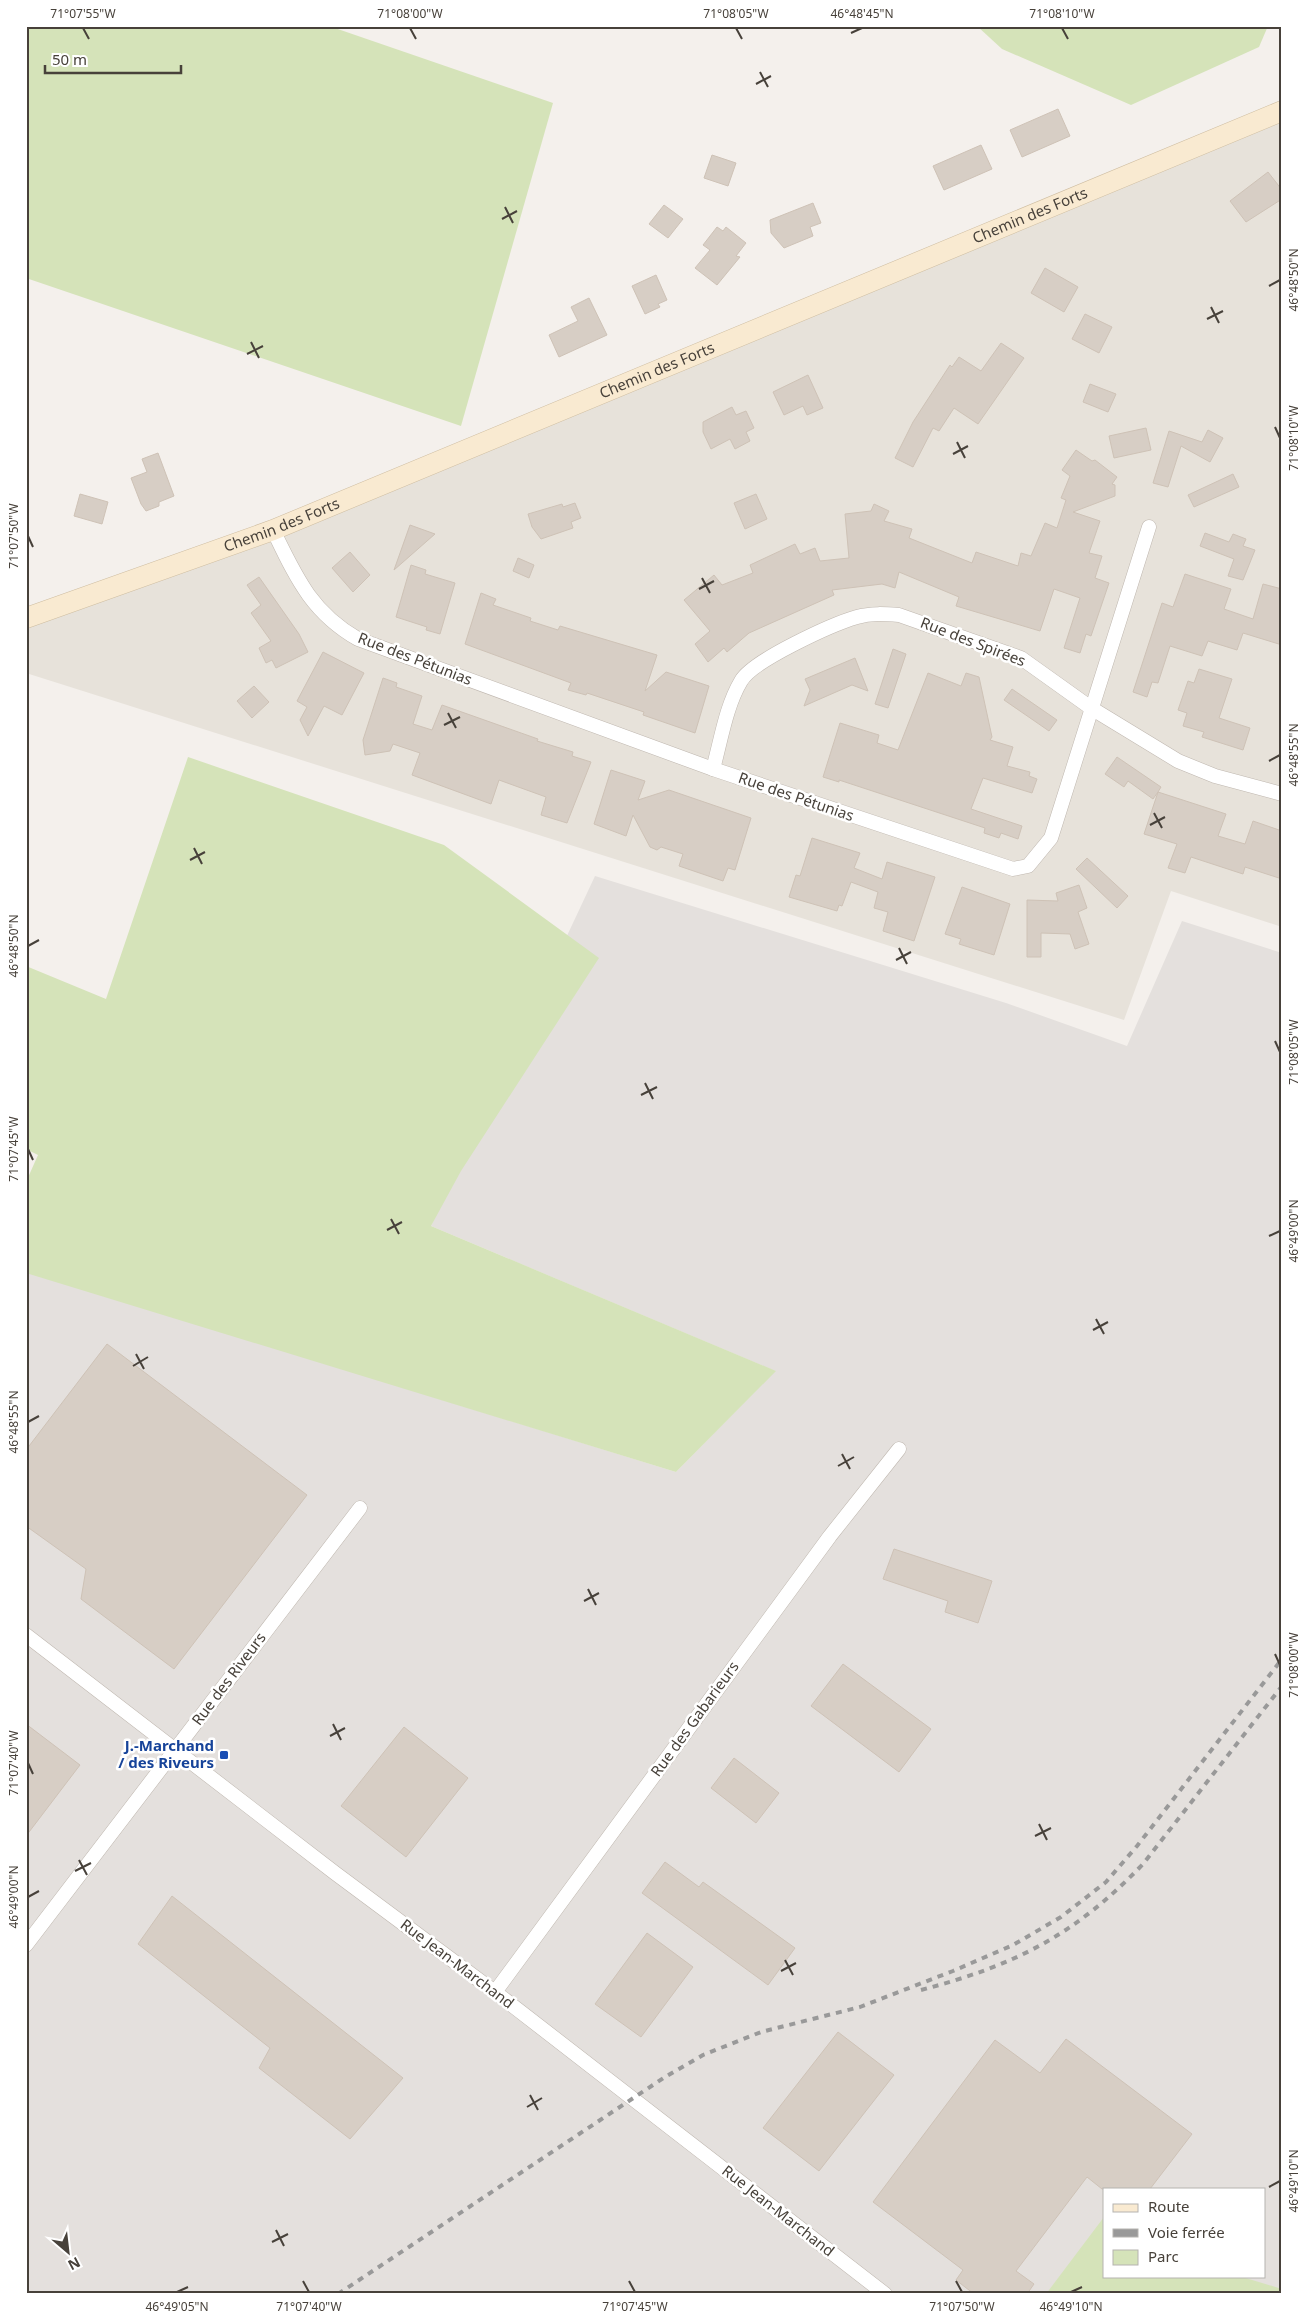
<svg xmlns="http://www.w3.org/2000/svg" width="1308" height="2320" font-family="'Noto Sans',sans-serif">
<rect width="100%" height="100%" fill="#f4f0ec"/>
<!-- residential -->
<path fill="#e7e2da" d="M1282,118V927L1171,891L1124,1020L26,673V617Z"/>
<!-- industrial -->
<path fill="#e4e0dd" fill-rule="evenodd" d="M595,876L1006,1003L1127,1046L1182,921L1282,953V2294H26V1271L676,1472L775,1371L431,1226ZM1104,2189H1264V2276H1104Z"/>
<!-- green -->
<g fill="#d5e3b9">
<path d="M26,26H329L553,103L461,426L26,278Z"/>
<path d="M977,26H1268L1259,47L1131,105L1002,49Z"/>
<path d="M188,757L444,845L599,958L461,1171L431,1226L776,1371L676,1472L26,1273V1182L38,1155L26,1149V966L106,999Z"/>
<path d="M1104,2217V2276H1239L1282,2289V2294H1046Z"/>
</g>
<!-- building -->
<g fill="#d7cec5" stroke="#cec2b6">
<path d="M1058,109L1070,136L1022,157L1010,130Z"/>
<path d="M981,145L992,169L944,190L933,166Z"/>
<path d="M712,155L736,163L728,186L704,178Z"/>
<path d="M1268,172L1282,190V199L1246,222L1230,201Z"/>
<path d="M813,203L821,223L810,227L813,236L784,248L771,233L770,220Z"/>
<path d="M664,205L683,219L668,238L649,224Z"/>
<path d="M717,227L723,231L726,227L746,243L736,256L740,257L717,285L695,268L710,250L703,245Z"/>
<path d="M1045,268L1078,287L1064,312L1031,293Z"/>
<path d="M656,275L667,300L658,304L660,307L645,314L632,286Z"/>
<path d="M589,298L607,335L559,357L549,335L578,321L571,307Z"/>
<path d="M1085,314L1112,327L1099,353L1072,339Z"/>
<path d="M1001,343L1024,358L978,424L954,408L939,431L933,428L913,467L895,458L913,422L950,365L952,367L959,357L981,371Z"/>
<path d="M808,375L823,408L807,415L803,406L784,415L773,392Z"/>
<path d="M1090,384L1116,394L1108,412L1083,402Z"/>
<path d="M732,407L736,415L746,411L754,428L746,432L750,441L735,449L730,439L711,449L703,432V422Z"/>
<path d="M1146,428L1151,450L1114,458L1109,436Z"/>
<path d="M1208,430L1223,438L1210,462L1181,446L1168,487L1153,483L1169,431L1202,442Z"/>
<path d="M1076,450L1092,461L1095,460L1117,477L1112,484L1115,485V496L1073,512L1100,521L1089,553L1102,556L1095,578L1109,583L1091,636L1086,634L1080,653L1064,648L1080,598L1054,589L1040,631L956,606L959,597L899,572L895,588L882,584L832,590L834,595L749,633L727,652L724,648L708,662L695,644L710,631L684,600L714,575L722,585L753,573L750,565L795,544L800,554L815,548L820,561L849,558L845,514L871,511L874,504L889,511L884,521L912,529L909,538L972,563L976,552L1018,566L1021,553L1031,556L1045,523L1057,528L1066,500L1061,498L1070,476L1062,470Z"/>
<path d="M158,453L174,496L159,502V506L146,511L141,504L131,478L147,472L142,459Z"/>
<path d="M1233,474L1239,487L1194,507L1188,495Z"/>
<path d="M80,494L108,502L102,524L74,516Z"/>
<path d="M756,494L767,519L745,529L734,503Z"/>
<path d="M575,503L581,518L571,522L573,528L541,539L532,527L528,514L562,504L563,507Z"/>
<path d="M410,525L435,534L394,570Z"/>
<path d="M1205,533L1229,542L1233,534L1246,539L1243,546L1255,550L1243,580L1228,576L1234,559L1200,546Z"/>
<path d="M350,552L370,575L353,592L332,568Z"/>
<path d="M518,558L534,565L529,578L513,571Z"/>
<path d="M411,565L426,570L425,574L455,583L440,634L426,630L427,627L396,617Z"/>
<path d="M1185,574L1231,589L1224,609L1253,619L1263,584L1282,589V645L1243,633L1237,650L1208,641L1202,656L1170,646L1158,683L1152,682L1147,697L1133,692L1162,603L1173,607Z"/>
<path d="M259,577L299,634L308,652L276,668L272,660L266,663L259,648L271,641L251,613L261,605L247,585Z"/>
<path d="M481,593L496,599L493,605L531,618L530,621L558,630L560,626L657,655L645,691L666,672L709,686L695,733L643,715L644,712L587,693L586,695L568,690L571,683L465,644Z"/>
<path d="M893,649L906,654L888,708L875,704Z"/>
<path d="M323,652L364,673L342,715L324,706L308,736L300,720L307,707L297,701Z"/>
<path d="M855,658L868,691L852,685L804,706L810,690L805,679Z"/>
<path d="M1199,669L1232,679L1219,718L1250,728L1243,750L1202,737L1204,732L1183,726L1187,713L1178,710L1188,681L1194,683Z"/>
<path d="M928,673L961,686L966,673L979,677L992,737L990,740L1013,747L1007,766L1030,772L1029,776L1037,779L1032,793L983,778L971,809L1022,826L1018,839L1001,833L999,838L984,833L985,828L839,780V782L823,777L840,723L879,735L877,743L898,750Z"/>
<path d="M383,678L397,683L396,687L422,696L413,724L432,730L442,705L538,739L537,741L573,752L572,756L591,762L567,823L541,815L546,797L499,780L491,804L412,775L420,753L393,744L390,751L365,755L363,740Z"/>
<path d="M254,686L269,702L252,718L237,701Z"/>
<path d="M1012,689L1057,720L1049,731L1004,700Z"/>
<path d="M1117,757L1161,787L1158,792L1226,814L1218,836L1245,844L1253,821L1282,831V879L1245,867L1243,874L1191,857L1185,873L1168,868L1177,844L1144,834L1158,792L1153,799L1128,781L1124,787L1105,774Z"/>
<path d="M611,770L645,781L638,800L669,790L751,818L735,870L728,868L723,881L679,866L683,854L661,847L657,850L650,847L633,815L626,836L594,824Z"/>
<path d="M812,838L860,853L854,868L882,879L887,862L935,877L914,941L883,931L888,912L874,908L878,892L851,882L842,906L839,905L837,911L789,897L796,875L800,876Z"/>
<path d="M1087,858L1128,896L1117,908L1076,869Z"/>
<path d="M1079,885L1087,908L1078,912L1089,944L1075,949L1070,934L1041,933V957H1027V900L1058,901L1056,893Z"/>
<path d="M962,887L1010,904L994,955L959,944L961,939L945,934Z"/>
<path d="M107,1344L307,1495L174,1669L81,1599L86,1569L26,1526V1450Z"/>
<path d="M894,1549L992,1581L978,1623L945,1612L948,1601L883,1579Z"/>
<path d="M843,1664L931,1729L899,1772L811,1706Z"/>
<path d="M26,1724L80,1765L26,1836Z"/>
<path d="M404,1727L468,1778L406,1857L341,1806Z"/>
<path d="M734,1758L779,1793L756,1823L711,1788Z"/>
<path d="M665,1862L699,1887L703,1882L795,1948L768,1985L642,1893Z"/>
<path d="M172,1896L403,2078L350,2139L259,2068L270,2048L138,1944Z"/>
<path d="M647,1933L693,1967L641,2037L595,2004Z"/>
<path d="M838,2032L894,2075L819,2171L763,2128Z"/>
<path d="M1066,2039L1192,2134L1150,2189H1102L1087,2177L1016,2271L1034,2284L1027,2294H974L956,2280L963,2270L873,2202L995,2040L1040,2073Z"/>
</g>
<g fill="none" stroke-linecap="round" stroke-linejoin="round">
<!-- street casing -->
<g stroke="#bfb7af" stroke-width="15">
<g id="street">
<path d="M273,530C296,577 311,612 358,639L713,769L1013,869L1028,866L1051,838L1149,527"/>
<path d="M713,769C721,740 726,706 741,681C753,660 833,624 857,617C871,613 885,614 899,615L1021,658L1091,708L1178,761L1215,776L1282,794"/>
<path d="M26,1635L335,1873L495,1992L885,2294"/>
<path d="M26,1945L360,1508"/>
<path d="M495,1992L830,1536L899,1449"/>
</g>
</g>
<!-- secondary casing -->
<g stroke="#cebda1" stroke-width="21">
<g id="secondary">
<path id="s1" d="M26,618L273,530L1282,111"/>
</g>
</g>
<!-- street -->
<use href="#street" stroke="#fff" stroke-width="14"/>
<!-- secondary -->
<use href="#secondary" stroke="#f9ead1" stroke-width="20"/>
<!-- rail -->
<g stroke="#999" stroke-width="4" stroke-dasharray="6 6" stroke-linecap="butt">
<path d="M921,1990C1016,1965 1075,1935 1143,1864L1282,1686"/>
<path d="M338,2294L665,2077L703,2055L761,2032L860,2007L953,1971L1013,1945L1061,1917L1106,1882L1137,1846L1282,1659"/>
</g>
</g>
<!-- ticks -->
<path fill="none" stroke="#47413a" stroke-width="2" d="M83,28L89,39M410,28L416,39M736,28L742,39M1062,28L1068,39M851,33L862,28M760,72L768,87M756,84L771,76M505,207L513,223M502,219L517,211M1269,286L1280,280M1211,307L1219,323M1207,319L1223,311M251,342L259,358M247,354L263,346M1275,427L1280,438M957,442L965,458M953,454L968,446M28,536L33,547M702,578L710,593M699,589L714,581M448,713L456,728M444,725L460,717M1269,761L1280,755M1154,813L1162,828M1150,825L1165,817M194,848L202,864M190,860L205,852M28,946L39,940M899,948L907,964M896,960L911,952M1275,1041L1280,1052M645,1083L653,1099M641,1095L657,1087M28,1149L33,1160M391,1219L399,1234M387,1230L402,1222M1269,1236L1280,1231M1096,1319L1104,1334M1093,1330L1108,1322M136,1354L144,1369M133,1366L148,1357M28,1422L39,1416M842,1454L850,1469M838,1466L854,1457M588,1589L596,1605M584,1601L599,1593M1275,1654L1280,1665M333,1724L341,1740M330,1736L345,1728M28,1763L33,1774M1039,1824L1047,1840M1035,1836L1051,1828M79,1860L87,1875M75,1871L91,1863M28,1897L39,1891M785,1960L793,1975M781,1971L796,1963M530,2095L538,2110M527,2107L542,2098M1269,2187L1280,2181M276,2230L284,2246M272,2242L288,2234M303,2281L309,2292M629,2281L635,2292M956,2281L962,2292M177,2292L188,2287M1071,2292L1082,2287"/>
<!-- markers -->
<rect fill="#1a4fb4" stroke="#fff" stroke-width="2" x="219" y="1750" width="10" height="10" rx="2.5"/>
<g text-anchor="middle" stroke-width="5" stroke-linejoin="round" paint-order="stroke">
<!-- street labels -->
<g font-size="15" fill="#47413a" stroke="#fff">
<text dy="5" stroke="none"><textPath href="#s1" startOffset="1082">Chemin des Forts</textPath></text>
<text dy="5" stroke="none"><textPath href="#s1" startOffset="678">Chemin des Forts</textPath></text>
<text dy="5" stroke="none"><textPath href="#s1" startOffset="272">Chemin des Forts</textPath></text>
<text transform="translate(973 642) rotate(21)" y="5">Rue des Spirées</text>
<text transform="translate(415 659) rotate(21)" y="5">Rue des Pétunias</text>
<text transform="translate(796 797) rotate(19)" y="5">Rue des Pétunias</text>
<text transform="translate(229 1679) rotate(-53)" y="5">Rue des Riveurs</text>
<text transform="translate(695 1719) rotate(-54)" y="5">Rue des Gabarieurs</text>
<text transform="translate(457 1964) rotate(37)" y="5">Rue Jean-Marchand</text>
<text transform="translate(778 2211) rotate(38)" y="5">Rue Jean-Marchand</text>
</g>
<!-- transit labels -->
<g font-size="15" font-weight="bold" fill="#164399" stroke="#fff" text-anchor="end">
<text x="214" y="1751">J.-Marchand<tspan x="214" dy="17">/ des Riveurs</tspan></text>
</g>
</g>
<!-- border -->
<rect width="1308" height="2320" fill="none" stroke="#ffffff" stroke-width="55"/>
<!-- legend -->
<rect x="1103" y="2188" width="162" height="90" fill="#ffffff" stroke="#b5b3b0"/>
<rect x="1113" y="2204" width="25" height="8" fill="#f9ead1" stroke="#b5b3b0"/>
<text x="1148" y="2212" font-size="15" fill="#47413a">Route</text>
<rect x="1113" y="2229" width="25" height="8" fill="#999999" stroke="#b5b3b0"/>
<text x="1148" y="2238" font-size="15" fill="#47413a">Voie ferrée</text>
<rect x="1113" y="2250" width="25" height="15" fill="#d5e3b9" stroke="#b5b3b0"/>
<text x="1148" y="2262" font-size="15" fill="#47413a">Parc</text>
<!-- north arrow -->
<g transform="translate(68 2252) rotate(152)" stroke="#ffffff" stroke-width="4" paint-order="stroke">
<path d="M0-4L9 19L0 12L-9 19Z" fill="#47413a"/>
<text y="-8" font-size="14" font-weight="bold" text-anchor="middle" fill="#47413a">N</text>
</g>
<!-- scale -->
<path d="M45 65v8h136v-8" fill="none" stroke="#47413a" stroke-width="2.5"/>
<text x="52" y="65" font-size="15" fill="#47413a" stroke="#ffffff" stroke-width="4" paint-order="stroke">50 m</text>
<rect x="28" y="28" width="1252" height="2264" fill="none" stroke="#47413a" stroke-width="2"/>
<g font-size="12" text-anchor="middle" fill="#47413a">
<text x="83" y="18">71°07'55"W</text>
<text x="410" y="18">71°08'00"W</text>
<text x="736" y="18">71°08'05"W</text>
<text x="862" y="18">46°48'45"N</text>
<text x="1062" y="18">71°08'10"W</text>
<text transform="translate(1294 280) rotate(-90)" y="4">46°48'50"N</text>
<text transform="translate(1294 438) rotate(-90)" y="4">71°08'10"W</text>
<text transform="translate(14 536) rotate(-90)" y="4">71°07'50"W</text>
<text transform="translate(1294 755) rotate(-90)" y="4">46°48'55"N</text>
<text transform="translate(14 946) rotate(-90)" y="4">46°48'50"N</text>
<text transform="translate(1294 1052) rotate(-90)" y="4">71°08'05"W</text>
<text transform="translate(14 1149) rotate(-90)" y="4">71°07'45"W</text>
<text transform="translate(1294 1231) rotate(-90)" y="4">46°49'00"N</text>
<text transform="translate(14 1422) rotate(-90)" y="4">46°48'55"N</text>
<text transform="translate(1294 1665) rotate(-90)" y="4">71°08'00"W</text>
<text transform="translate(14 1763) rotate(-90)" y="4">71°07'40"W</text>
<text transform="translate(14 1897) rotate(-90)" y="4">46°49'00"N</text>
<text transform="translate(1294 2181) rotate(-90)" y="4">46°49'10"N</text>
<text x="177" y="2311">46°49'05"N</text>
<text x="309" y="2311">71°07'40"W</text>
<text x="635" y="2311">71°07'45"W</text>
<text x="962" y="2311">71°07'50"W</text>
<text x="1071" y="2311">46°49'10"N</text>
</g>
</svg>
